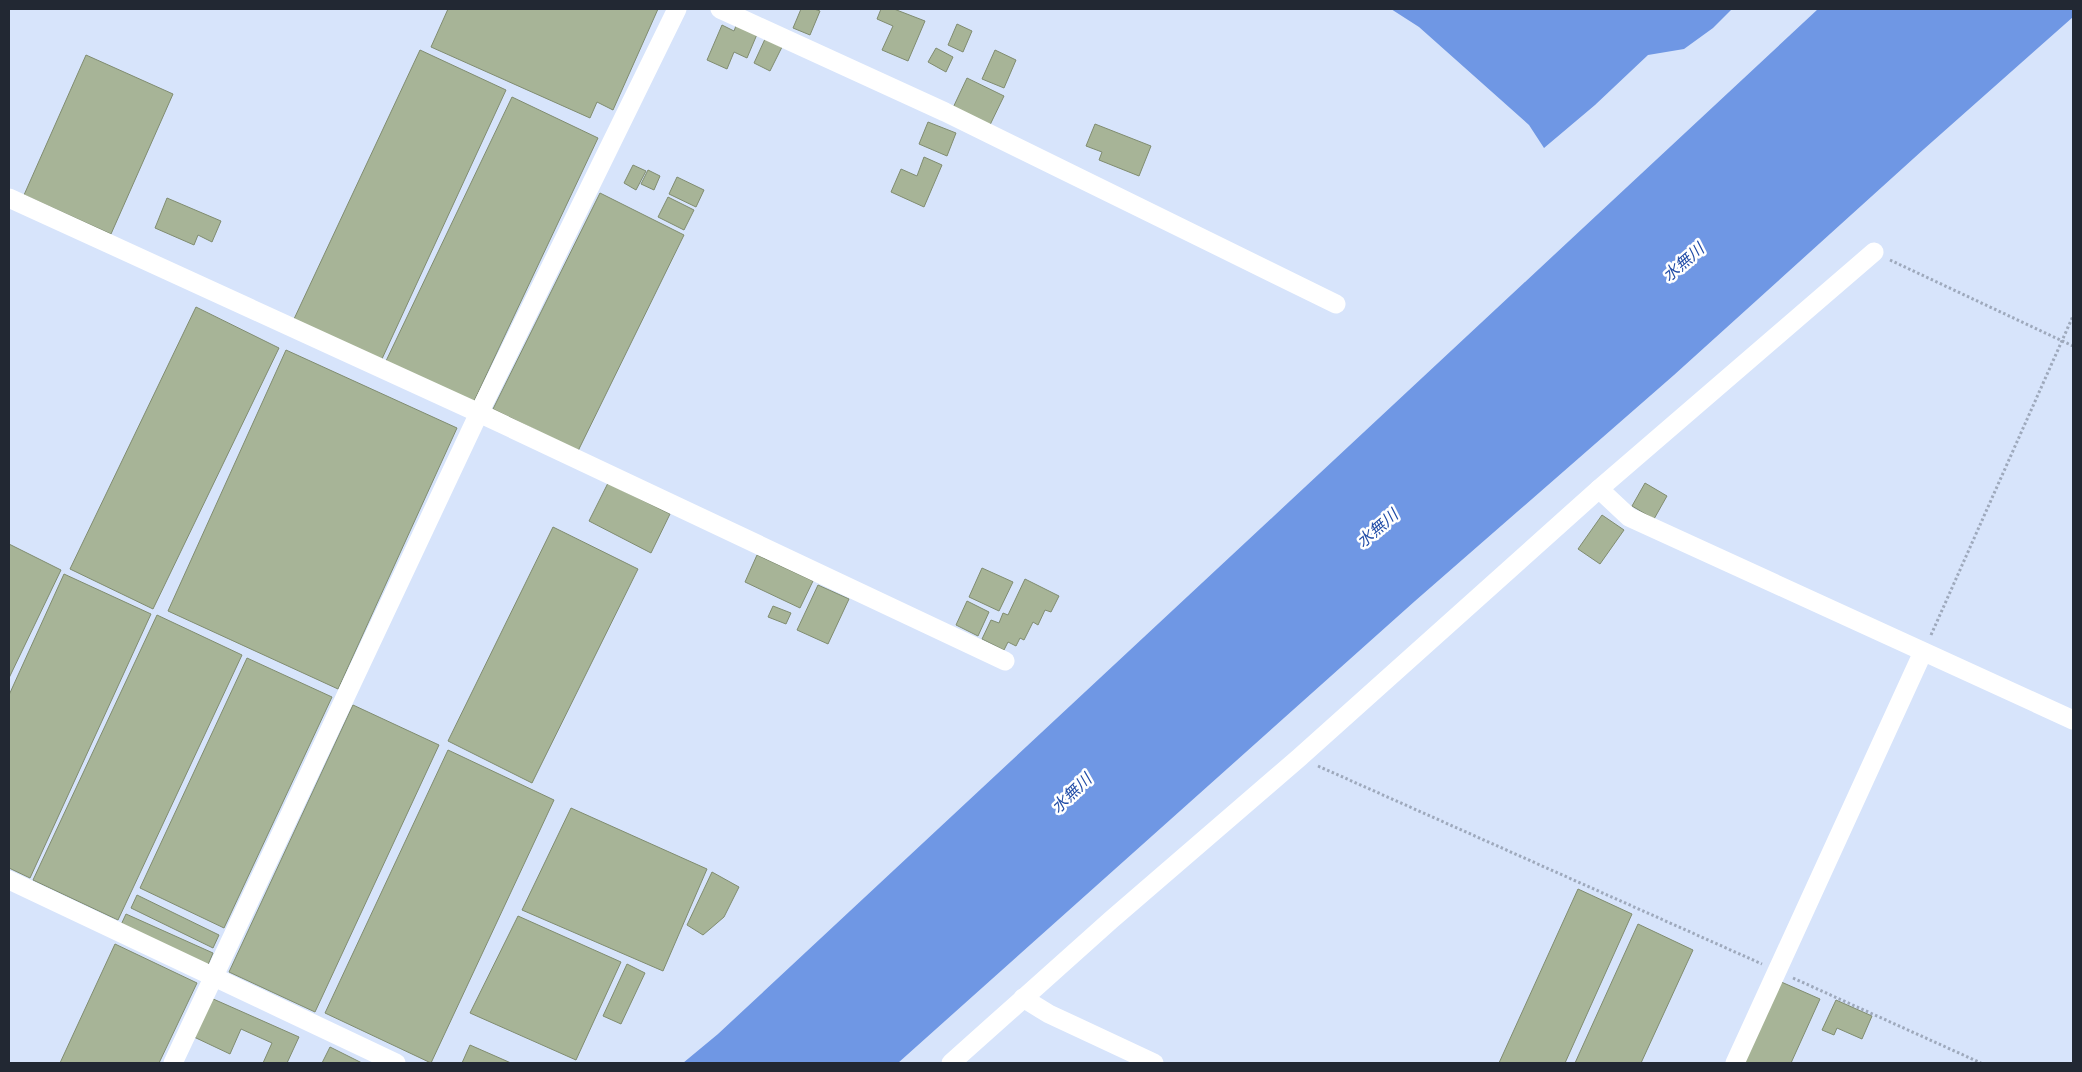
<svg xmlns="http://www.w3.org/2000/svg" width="2082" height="1072" font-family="Jost,'Noto Sans JP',sans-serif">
<rect width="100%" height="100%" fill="#d7e4fb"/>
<!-- water -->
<g fill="#6f97e4">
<path d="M1391,9H1732L1713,28L1684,49L1648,55L1595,105L1544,148L1529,125L1419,27Z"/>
<path d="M1818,9H2073V17L1924,149L1674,375L1415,601L898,1063H683L718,1034Z"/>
</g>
<!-- building -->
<g fill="#a7b497" stroke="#808c70">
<path d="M448,9H658L613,110L597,102L590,118L431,47Z"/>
<path d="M801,9H814L820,11L810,35L793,28Z"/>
<path d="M881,9H894L925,21L908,61L882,50L893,26L877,19Z"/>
<path d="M737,23L758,32L747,58L734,52L727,69L707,60L722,25L734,31Z"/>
<path d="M957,24L972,31L963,52L948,45Z"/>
<path d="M765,39L782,47L770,71L754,63Z"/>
<path d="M936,48L953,57L946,72L928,62Z"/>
<path d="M420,50L506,90L381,361L294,319Z"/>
<path d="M995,50L1016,60L1004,88L982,79Z"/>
<path d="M86,55L173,94L111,234L24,195Z"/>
<path d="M967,78L1004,96L988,129L951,112Z"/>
<path d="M512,97L598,138L473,403L386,361Z"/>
<path d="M928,122L956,133L947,156L919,144Z"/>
<path d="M1095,124L1151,146L1139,176L1099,160L1102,152L1086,146Z"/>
<path d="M924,157L942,165L924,207L891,192L901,169L917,176Z"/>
<path d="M633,165L646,171L636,190L624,183Z"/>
<path d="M648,170L660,176L654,190L641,184Z"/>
<path d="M677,177L704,190L696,207L669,194Z"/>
<path d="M600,193L684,235L578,451L493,409Z"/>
<path d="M668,197L694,210L684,230L658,217Z"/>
<path d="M167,198L221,221L212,242L198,235L194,245L155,228Z"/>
<path d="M196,307L279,348L153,609L70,569Z"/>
<path d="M286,350L457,428L338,689L168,611Z"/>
<path d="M608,483L670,514L651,553L589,521Z"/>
<path d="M1645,483L1667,496L1654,519L1632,506Z"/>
<path d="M1602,515L1624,530L1600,564L1578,549Z"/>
<path d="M553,527L638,569L532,783L448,741Z"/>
<path d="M9,544L61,570L9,678Z"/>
<path d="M757,555L813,581L800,608L745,582Z"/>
<path d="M982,568L1013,582L999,611L969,597Z"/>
<path d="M64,574L151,614L30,878L9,868V695Z"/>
<path d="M1025,579L1059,596L1051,612L1045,610L1038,625L1033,622L1024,640L1020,638L1016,646L1008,642L1004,650L982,639L991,620L999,623L1003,613L1008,615Z"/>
<path d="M818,585L849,599L828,644L797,630Z"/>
<path d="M967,601L989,612L978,636L956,625Z"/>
<path d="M773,606L791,613L786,624L768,617Z"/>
<path d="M157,615L242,655L118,920L33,880Z"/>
<path d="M247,658L332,697L224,928L140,888Z"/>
<path d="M353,705L439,745L315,1012L229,972Z"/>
<path d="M448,750L554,800L431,1063L325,1013Z"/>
<path d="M571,808L707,869L663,971L522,910Z"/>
<path d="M712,872L739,887L724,917L703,935L687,925Z"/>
<path d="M1578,889L1632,914L1565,1063H1499Z"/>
<path d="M137,895L219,935L213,948L131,908Z"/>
<path d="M126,914L213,953L207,967L119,929Z"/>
<path d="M518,916L621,962L576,1060L470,1013Z"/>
<path d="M1638,924L1693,950L1641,1063H1575Z"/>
<path d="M115,944L197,983L159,1063H60Z"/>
<path d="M627,964L645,973L621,1024L603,1016Z"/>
<path d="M1779,981L1820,999L1791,1063H1742Z"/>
<path d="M211,998L299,1037L287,1063H263L272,1043L241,1029L230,1054L194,1037Z"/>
<path d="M1836,1000L1872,1016L1862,1039L1837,1028L1834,1035L1822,1030Z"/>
<path d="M470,1045L511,1063H462Z"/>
<path d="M330,1047L362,1063H322Z"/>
</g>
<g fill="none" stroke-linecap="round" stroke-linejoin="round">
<!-- path -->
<g stroke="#9ea9bc" stroke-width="3" stroke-dasharray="2.5 2.5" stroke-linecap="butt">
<path d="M1890,260L2073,346"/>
<path d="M1931,635L2073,316"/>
<path d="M1318,766L1762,964"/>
<path d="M1793,978L1981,1063"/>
</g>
<!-- minor -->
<g stroke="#fff" stroke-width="19">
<path d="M720,9L945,112L1336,304"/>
<path d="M9,198L479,413L1005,661"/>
<path d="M1599,489L1629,517L2073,720"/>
<path d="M9,880L396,1063"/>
<path d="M1023,998L1049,1014L1154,1063"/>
<path d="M173,1063L479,413L677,9"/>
<path d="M951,1063L1111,920L1300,757L1599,489L1874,252"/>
<path d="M1735,1063L1923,652"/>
</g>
</g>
<g text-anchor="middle" stroke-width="5" stroke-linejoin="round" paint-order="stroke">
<!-- water labels -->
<g font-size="16" font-style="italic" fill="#224da7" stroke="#fff">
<text transform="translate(1683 262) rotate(-41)" y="6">水無川</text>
<text transform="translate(1377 528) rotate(-41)" y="6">水無川</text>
<text transform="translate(1071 793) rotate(-44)" y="6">水無川</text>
</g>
</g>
<!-- border -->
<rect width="2082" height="1072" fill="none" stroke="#222833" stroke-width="20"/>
</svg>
